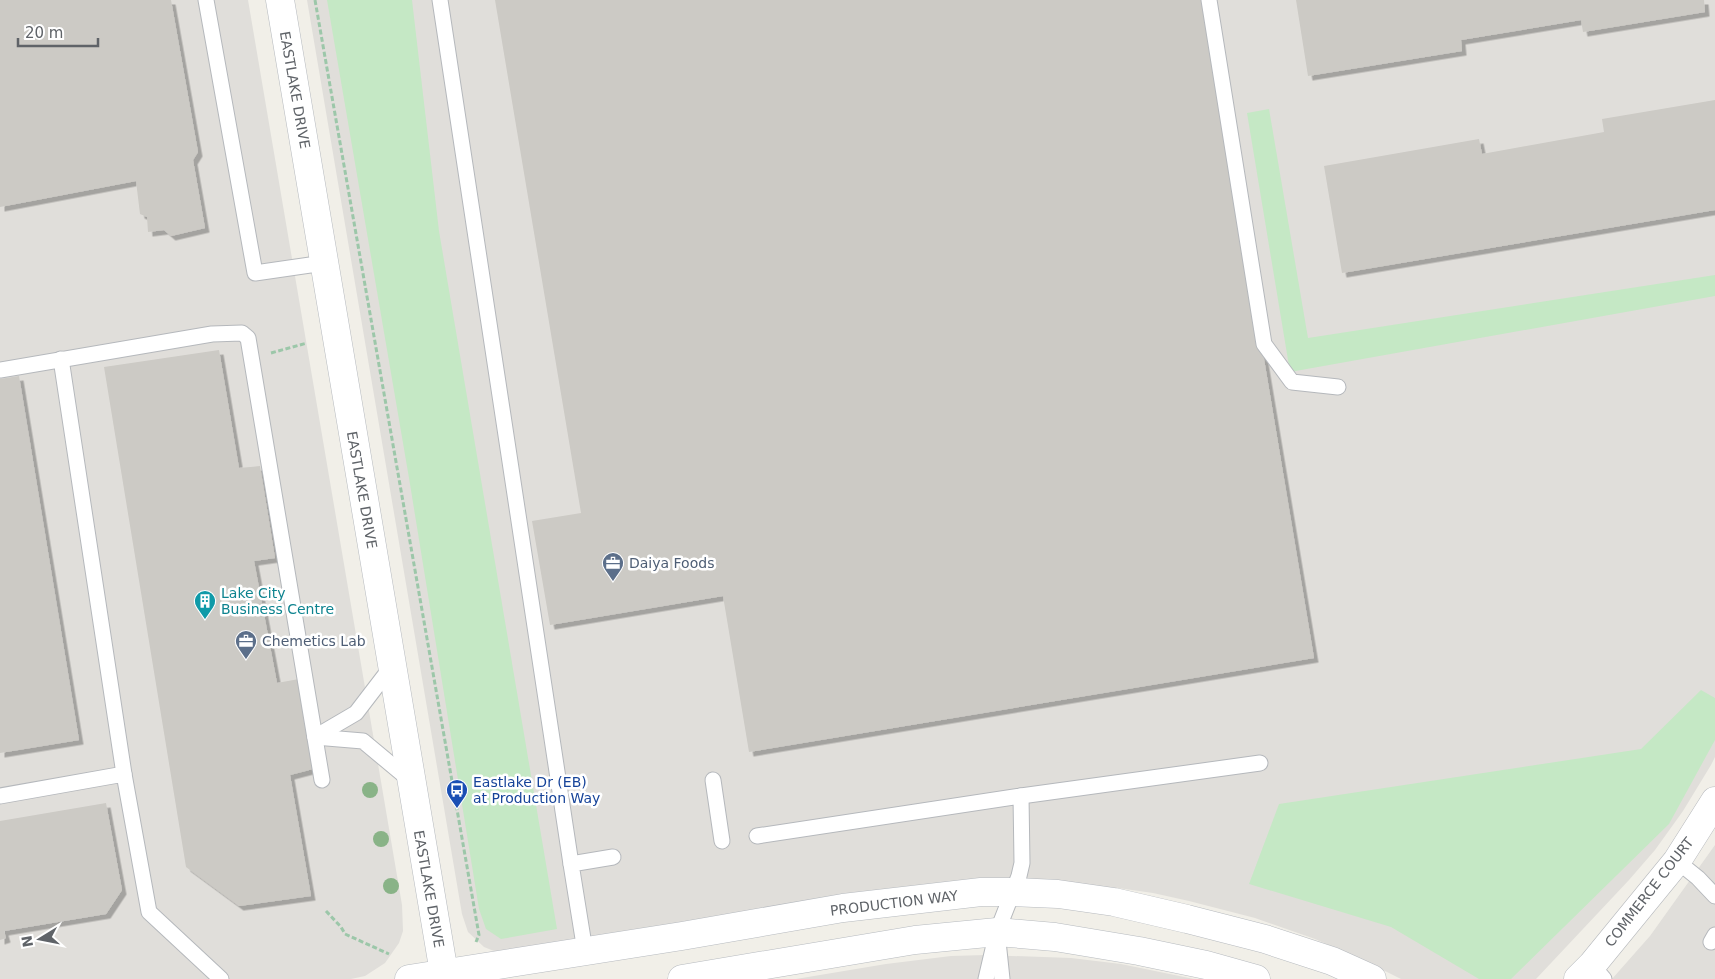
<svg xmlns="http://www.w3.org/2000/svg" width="1715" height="979" font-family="'DejaVu Sans',sans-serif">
<defs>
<filter id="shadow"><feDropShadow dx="4.5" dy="4.5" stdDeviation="0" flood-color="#0004"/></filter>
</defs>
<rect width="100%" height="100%" fill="#f1efe8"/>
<!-- industrial -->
<g fill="#e0deda">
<path d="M0,0H248L402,905L403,931L399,943L385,963L365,976L351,979H0Z"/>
<path d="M307,0H1715V757L1711,765L1683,811L1655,850L1629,880L1536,979H1401L1373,965L1315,939L1255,918L1189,901L1153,893L1118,888L1059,883L502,952L494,951L484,947L468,932L462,914Z"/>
<path d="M1715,845V979H1612L1650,936Z"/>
<path d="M985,955L1071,958L1121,964L1194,979H796L886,964L951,956Z"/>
</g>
<!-- green -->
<g fill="#c5e8c5">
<path d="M327,0H412L439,231L557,929L501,939L486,929L479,909L409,478Z"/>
<path d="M1269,109L1308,338L1715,275V296L1290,372L1247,113Z"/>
<path d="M1701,690L1715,698V740L1669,824L1511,979H1479L1391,927L1249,884L1279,804L1641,749Z"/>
</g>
<!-- building -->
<g fill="#cccac5" filter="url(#shadow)">
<path d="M0,0H171L198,152L193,160L205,228L171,236L164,230L148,232L147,217L140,214L136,181L0,207Z"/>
<path d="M495,0H1204L1314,658L749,752L723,596L550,625L532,521L581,513Z"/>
<path d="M1296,0H1704L1705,12L1583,32L1581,20L1461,40L1462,51L1308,76Z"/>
<path d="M1715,100V210L1342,273L1324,166L1479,139L1482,154L1604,132L1602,119Z"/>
<path d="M219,350L239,468L260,466L275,558L254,561L277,683L299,679L313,769L290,775L311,896L239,906L186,867L104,367Z"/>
<path d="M19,376L79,740L0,753V379Z"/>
<path d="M106,803L122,890L106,914L4,931L6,938L0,940V821Z"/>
</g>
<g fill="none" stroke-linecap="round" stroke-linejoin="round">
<!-- lane casing -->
<g stroke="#b5b8bc" stroke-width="17">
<g id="lane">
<path d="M206,0L255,273L324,263"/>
<path d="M440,0L571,864"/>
<path d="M1209,0L1264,344L1292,382L1338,387"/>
<path d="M61,359L124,774"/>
<path d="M0,370L212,334L242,333L248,338L322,780"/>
<path d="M315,737L363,741L411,781"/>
<path d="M315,737L356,713L392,666"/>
<path d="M713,780L722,841"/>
<path d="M0,796L124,774L149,912L221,979"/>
<path d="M1021,796L1260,763"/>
<path d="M757,836L1021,796L1022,863L1019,876L997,932L986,979"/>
<path d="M1677,861L1698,878L1715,896"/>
<path d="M998,941L1002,979"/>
<path d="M1711,942L1715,935"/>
<path d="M585,951L571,864L613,857"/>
<path d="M1592,965L1604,979"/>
</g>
</g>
<!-- street casing -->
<g stroke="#b5b8bc" stroke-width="29">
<path id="street" d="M1578,979L1592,965L1677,861L1715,801"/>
</g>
<!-- secondary casing -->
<g stroke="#b6babf" stroke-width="29">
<g id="secondary">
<path d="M280,0L445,979"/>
<path d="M409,979L682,936L843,908L981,892H1013L1058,894L1114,902L1187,919L1265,939L1332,961L1372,979"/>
<path d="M682,979L915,940L997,932L1055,937L1139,951L1206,965L1256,979"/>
</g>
</g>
<!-- path -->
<g stroke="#9cc7a9" stroke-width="3" stroke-dasharray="5 2.5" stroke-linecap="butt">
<path d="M315,0L479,935L476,942"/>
<path d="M271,353L307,343"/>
<path d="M326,911L341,927L345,934L389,954"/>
</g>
<!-- lane -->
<use href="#lane" stroke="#fff" stroke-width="15"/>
<!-- street -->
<use href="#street" stroke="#fff" stroke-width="28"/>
<!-- secondary -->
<use href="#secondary" stroke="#fff" stroke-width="28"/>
</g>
<!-- trees -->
<g fill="#89b387">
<circle cx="370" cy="790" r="8"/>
<circle cx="381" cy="839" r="8"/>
<circle cx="391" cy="886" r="8"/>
</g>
<!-- icons -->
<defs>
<g id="office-pin" transform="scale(1.125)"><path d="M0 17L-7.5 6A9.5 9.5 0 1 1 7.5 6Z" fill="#5c6f8a" stroke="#fff"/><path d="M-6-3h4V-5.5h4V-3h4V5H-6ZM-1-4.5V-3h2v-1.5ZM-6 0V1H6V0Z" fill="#fff"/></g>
<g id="building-pin" transform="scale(1.125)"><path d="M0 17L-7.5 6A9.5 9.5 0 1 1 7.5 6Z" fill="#0f9aa8" stroke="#fff"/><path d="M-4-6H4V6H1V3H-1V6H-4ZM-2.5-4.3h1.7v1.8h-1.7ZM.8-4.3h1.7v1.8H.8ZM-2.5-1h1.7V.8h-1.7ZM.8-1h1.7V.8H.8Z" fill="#fff"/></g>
<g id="bus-pin" transform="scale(1.125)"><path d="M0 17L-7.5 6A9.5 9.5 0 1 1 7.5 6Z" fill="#1a4fb4" stroke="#fff"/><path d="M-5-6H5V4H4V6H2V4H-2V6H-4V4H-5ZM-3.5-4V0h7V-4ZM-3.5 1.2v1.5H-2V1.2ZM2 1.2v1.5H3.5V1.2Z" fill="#fff"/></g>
</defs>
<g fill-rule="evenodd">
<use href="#office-pin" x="613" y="563"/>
<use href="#building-pin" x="205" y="601"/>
<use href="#office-pin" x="246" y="641"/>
<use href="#bus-pin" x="457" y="790"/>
</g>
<g text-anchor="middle" stroke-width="5" stroke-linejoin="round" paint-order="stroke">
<!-- street labels -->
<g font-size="14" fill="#5f6368" stroke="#fff">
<text transform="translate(295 90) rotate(80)" y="5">EASTLAKE DRIVE</text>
<text transform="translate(362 490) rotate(80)" y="5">EASTLAKE DRIVE</text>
<text transform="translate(429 889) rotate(80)" y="5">EASTLAKE DRIVE</text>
<text transform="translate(1649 892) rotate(-52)" y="5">COMMERCE COURT</text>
<text transform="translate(894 903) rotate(-7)" y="5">PRODUCTION WAY</text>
</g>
<!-- service labels -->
<g font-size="14" fill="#4e5e75" stroke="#fff" text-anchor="start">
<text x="629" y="568">Daiya Foods</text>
<text x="262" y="646">Chemetics Lab</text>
</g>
<!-- culture labels -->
<g font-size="14" fill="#0d838f" stroke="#fff" text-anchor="start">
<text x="221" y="598">Lake City<tspan x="221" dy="16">Business Centre</tspan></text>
</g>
<!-- transit labels -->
<g font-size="14" fill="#164399" stroke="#fff" text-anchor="start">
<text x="473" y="787">Eastlake Dr (EB)<tspan x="473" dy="16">at Production Way</tspan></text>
</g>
</g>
<!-- north arrow -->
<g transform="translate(40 939) rotate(260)" stroke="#ffffff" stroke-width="4" paint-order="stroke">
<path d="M0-4L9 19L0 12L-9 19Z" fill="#5f6368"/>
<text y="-8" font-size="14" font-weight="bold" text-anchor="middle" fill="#5f6368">N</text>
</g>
<!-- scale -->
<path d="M18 38v8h80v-8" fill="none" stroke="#5f6368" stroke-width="2.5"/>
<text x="25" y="38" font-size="15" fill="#5f6368" stroke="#ffffff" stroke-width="4" paint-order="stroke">20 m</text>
</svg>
